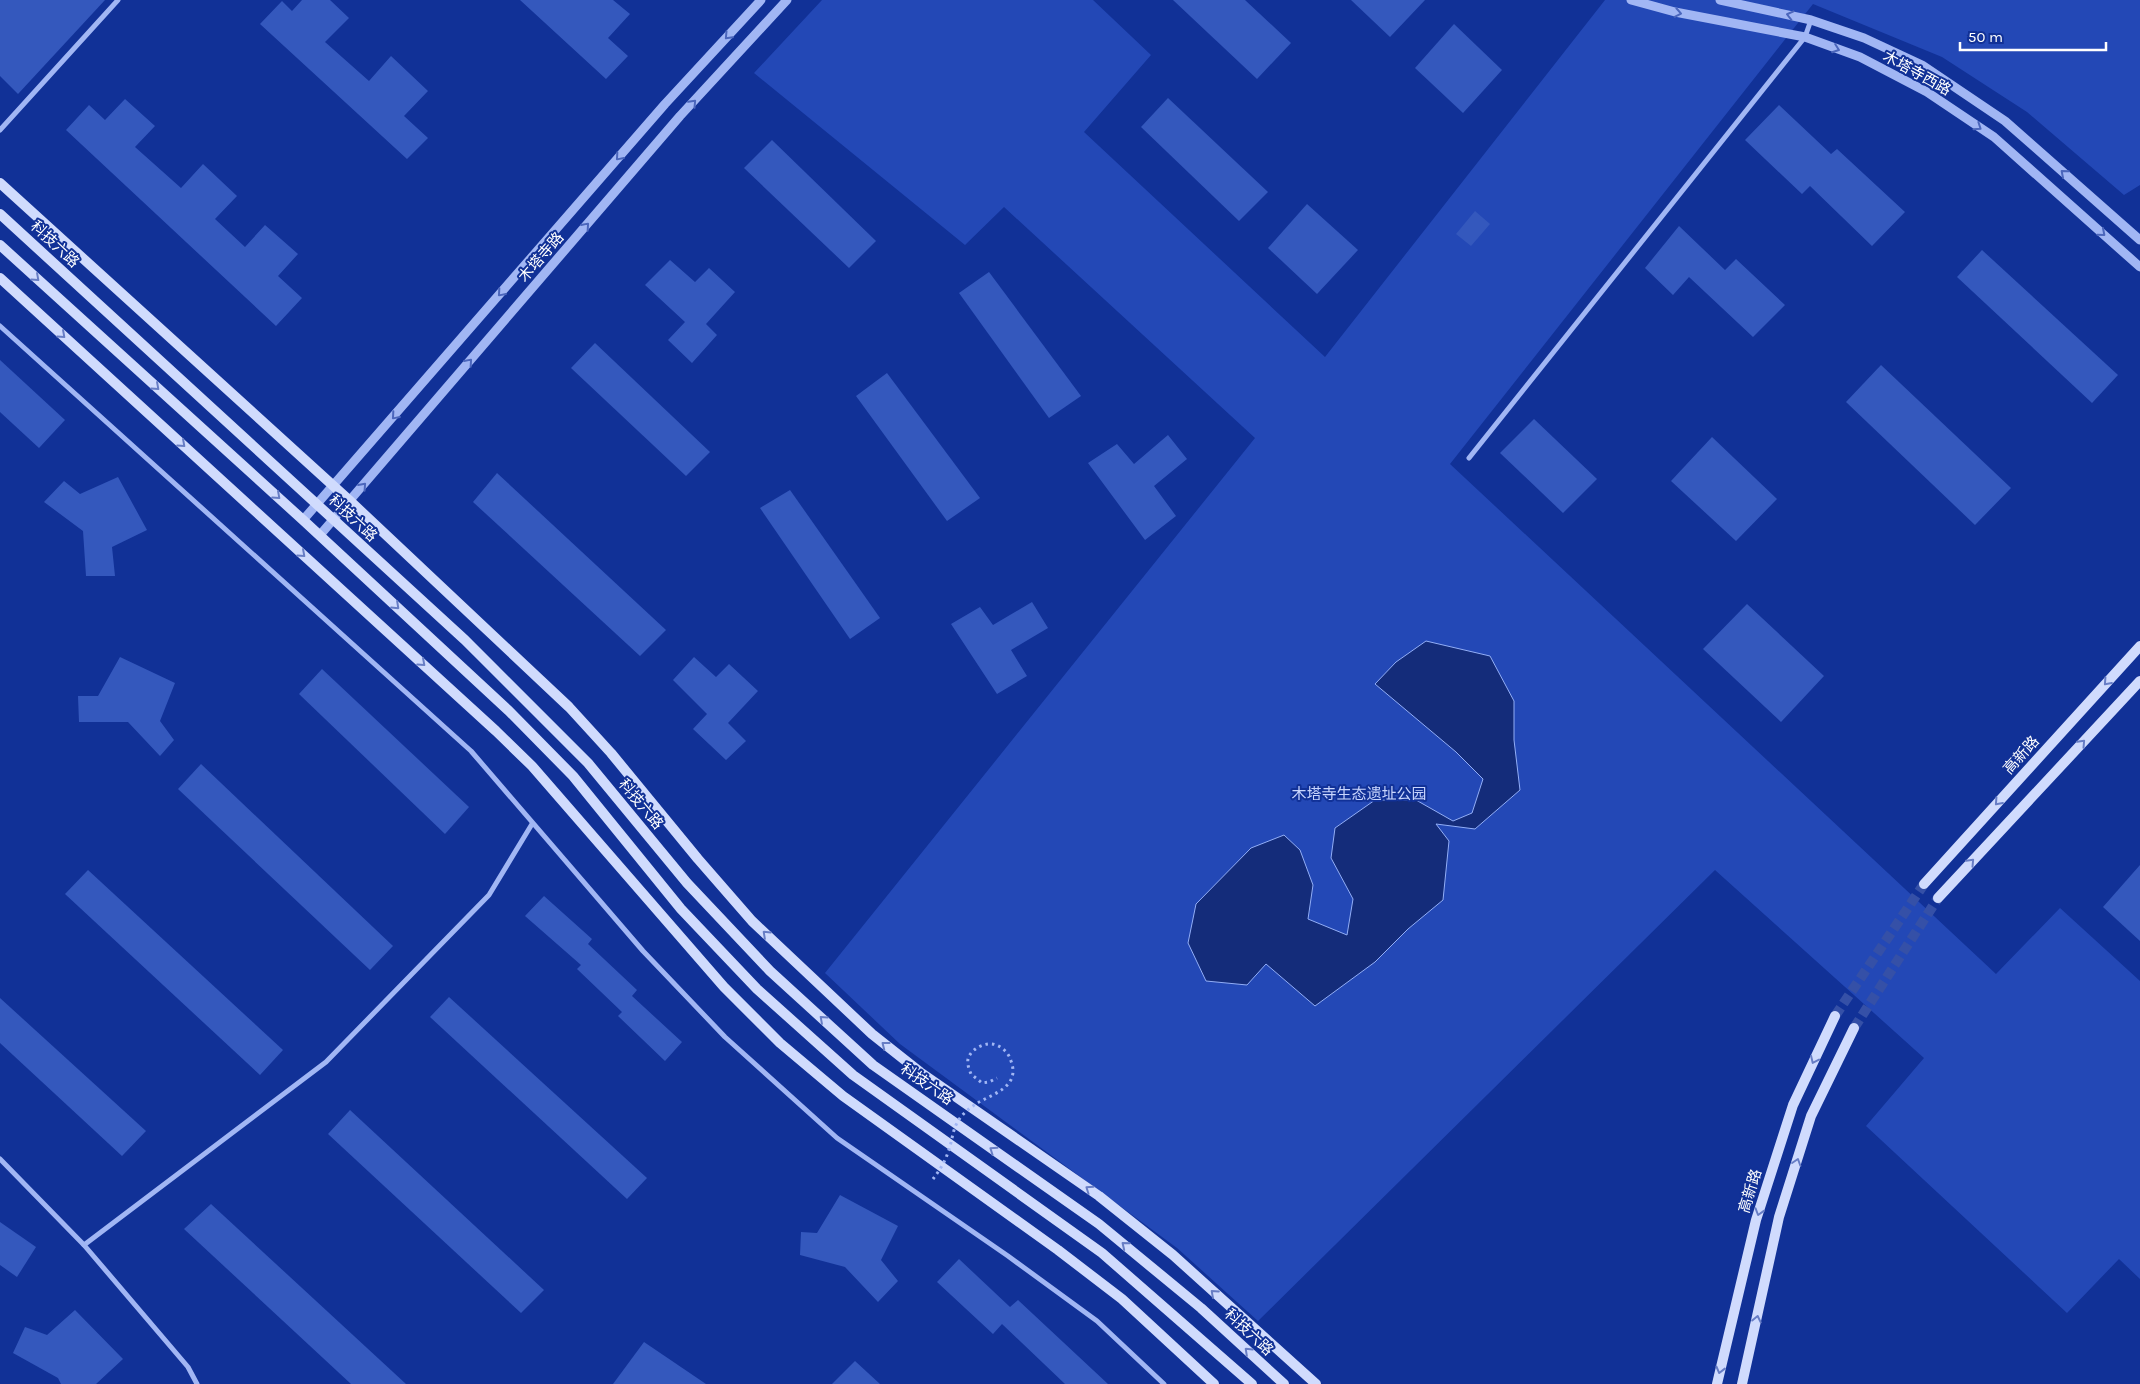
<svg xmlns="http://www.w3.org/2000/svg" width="2140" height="1384" font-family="Karla,'Noto Sans SC',sans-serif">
<rect width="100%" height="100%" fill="#113197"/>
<!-- green -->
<path fill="#2348b6" d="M822,0H1093L1151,55L1084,132L1325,357L1605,0H2140V185L2124,195L2027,112L1942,57L1813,4L1450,464L1996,974L2060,908L2140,981V1279L2119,1259L2067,1313L1866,1126L1924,1058L1715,870L1258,1321L1177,1248L900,1044L825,973L1255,438L1004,207L965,245L754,73Z"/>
<!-- water -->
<path fill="#142c7a" stroke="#92aef7" d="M1426,641L1490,656L1514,701V740L1520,790L1475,829L1436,824L1449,841L1443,900L1408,929L1375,962L1315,1006L1266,964L1247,985L1206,981L1188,943L1196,904L1251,848L1284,835L1300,850L1313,885L1308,919L1347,935L1353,899L1331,858L1335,828L1375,800H1416L1453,821L1472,813L1483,779L1456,752L1375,684L1396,662Z"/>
<!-- building -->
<g fill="#3458bd">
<path d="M0,0H105L18,94L0,76Z"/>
<path d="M302,0H330L349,18L325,42L369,81L391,56L428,91L404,116L428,138L407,159L260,24L282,1L292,11Z"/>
<path d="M520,0H613L630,14L608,38L628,56L606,79Z"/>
<path d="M1173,0H1245L1291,43L1257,79Z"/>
<path d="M1351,0H1425L1390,37Z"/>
<path d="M1454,24L1502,70L1463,113L1415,68Z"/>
<path d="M1168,98L1268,192L1239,221L1141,127Z"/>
<path d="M125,99L155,126L135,147L181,188L203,164L237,196L215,219L245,247L265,225L298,254L278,276L302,298L276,326L66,130L89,105L105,120Z"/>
<path d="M1779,105L1831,154L1837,149L1905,212L1872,246L1810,186L1802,194L1745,140Z"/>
<path d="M772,140L876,241L849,268L744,168Z"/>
<path d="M1307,204L1358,250L1317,294L1268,248Z"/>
<path d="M1475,211L1490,224L1471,246L1456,234Z"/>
<path d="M1679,226L1725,270L1736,259L1785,305L1753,337L1689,277L1673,295L1645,268Z"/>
<path d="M1982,250L2118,375L2092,403L1957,277Z"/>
<path d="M670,260L695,282L709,268L735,292L706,324L717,335L692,363L668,340L685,322L645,285Z"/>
<path d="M989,272L1081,396L1049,418L959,293Z"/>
<path d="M595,343L710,452L686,476L571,368Z"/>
<path d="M0,360L65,420L39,448L0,412Z"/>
<path d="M1881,365L2011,488L1975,525L1846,402Z"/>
<path d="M887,373L980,498L947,521L856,396Z"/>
<path d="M1534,419L1597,479L1563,513L1500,453Z"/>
<path d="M1168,435L1187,459L1154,486L1176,516L1145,540L1088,463L1117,444L1134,464Z"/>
<path d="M1712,437L1777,499L1736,541L1671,481Z"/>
<path d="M497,473L666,630L640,656L473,502Z"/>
<path d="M118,477L147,530L112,547L115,576H86L83,531L44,502L64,481L80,494Z"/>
<path d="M790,490L880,618L850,639L760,508Z"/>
<path d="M1032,602L1048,628L1011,650L1027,676L997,694L951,624L980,607L993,625Z"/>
<path d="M1747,604L1824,676L1781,722L1703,649Z"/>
<path d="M120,657L175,683L160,721L174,740L160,756L128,722H79L78,696H98Z"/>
<path d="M694,657L716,677L729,664L758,691L728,723L746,741L726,760L693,729L707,714L673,680Z"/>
<path d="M322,669L469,807L445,834L299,694Z"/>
<path d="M201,764L393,946L370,970L178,789Z"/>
<path d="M2140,865V941L2103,907Z"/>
<path d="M88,870L283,1050L260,1075L65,894Z"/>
<path d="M544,896L592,939L588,944L637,990L632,996L682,1042L665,1061L618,1016L622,1012L577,969L581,965L525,916Z"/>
<path d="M449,997L647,1178L627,1199L430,1017Z"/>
<path d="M0,998L146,1131L122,1156L0,1043Z"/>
<path d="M350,1110L544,1290L521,1313L328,1134Z"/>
<path d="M840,1195L898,1226L881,1260L898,1281L878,1302L845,1267L800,1255L801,1232L817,1233Z"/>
<path d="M211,1204L406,1384H351L184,1229Z"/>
<path d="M0,1222L36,1247L17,1277L0,1265Z"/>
<path d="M959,1259L1010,1307L1018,1300L1108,1384H1065L1002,1324L993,1334L937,1282Z"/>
<path d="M75,1310L123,1359L96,1384H61L58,1378L13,1353L25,1327L47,1335Z"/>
<path d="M644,1342L706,1384H613Z"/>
<path d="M855,1361L880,1384H832Z"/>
</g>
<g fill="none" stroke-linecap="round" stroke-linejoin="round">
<!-- secondary-tunnel -->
<g stroke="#3550a7" stroke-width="10" stroke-dasharray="10 5" stroke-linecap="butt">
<path d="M1835,1016L1924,884"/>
<path d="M1854,1028L1938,898"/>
</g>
<!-- minor -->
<g stroke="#a1b6f4" stroke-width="5">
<path d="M0,130L118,0"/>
<path d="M0,326L471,751L643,951L725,1037L837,1138L1008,1256L1097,1321L1164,1384"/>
<path d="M1469,458L1805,37L1811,20"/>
<path d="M0,1159L84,1245L188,1367L197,1384"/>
<path d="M84,1245L326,1062L489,895L532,824"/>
</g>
<!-- tertiary -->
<g stroke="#a1b6f4" stroke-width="9">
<path d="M1631,0L1675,12L1805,37L1860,57L1927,92L1994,137L2140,267"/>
<path d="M1720,0L1811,20L1864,38L1922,65L2005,121L2140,240"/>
<path d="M303,520L665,104L761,0"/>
<path d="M320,535L680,116L787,0"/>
</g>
<!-- secondary -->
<g stroke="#d0dbfd" stroke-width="10">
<path d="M0,183L350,501L569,707L611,753L698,859L752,921L872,1034L920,1072L1099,1196L1173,1255L1316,1384"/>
<path d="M0,214L465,640L588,763L687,883L770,971L873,1065L1099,1224L1201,1308L1284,1384"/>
<path d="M0,245L303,520L509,711L573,776L681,909L757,989L853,1075L1102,1253L1252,1384"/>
<path d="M0,278L496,731L532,766L724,987L780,1043L843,1096L1058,1250L1122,1299L1214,1384"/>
<path d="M1924,884L2140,646"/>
<path d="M1938,898L2140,681"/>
<path d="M1717,1384L1756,1220L1793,1105L1835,1016"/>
<path d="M1742,1384L1779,1217L1811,1116L1854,1028"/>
</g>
<!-- path-bridge -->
<path stroke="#a1b6f4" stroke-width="3" stroke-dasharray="2.5 4" stroke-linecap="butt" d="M933,1179C939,1171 945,1162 948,1152C952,1143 952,1132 957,1123C961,1115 969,1108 976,1104C991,1094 1021,1088 1011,1061C1009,1054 1004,1048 996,1045C987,1041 971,1048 968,1059C967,1064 969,1069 971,1074L982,1083L989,1082L997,1078"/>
</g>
<!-- one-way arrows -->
<defs><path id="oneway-chevron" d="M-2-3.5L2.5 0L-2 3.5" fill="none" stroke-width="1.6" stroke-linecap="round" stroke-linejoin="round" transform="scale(1.25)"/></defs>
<g stroke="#4b66bc">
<use href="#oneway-chevron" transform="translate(1678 13) rotate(11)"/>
<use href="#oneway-chevron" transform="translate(1790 15) rotate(-166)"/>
<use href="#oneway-chevron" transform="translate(728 36) rotate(133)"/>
<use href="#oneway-chevron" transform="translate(1836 49) rotate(20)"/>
<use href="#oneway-chevron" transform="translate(693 103) rotate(-47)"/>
<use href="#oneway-chevron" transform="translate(1978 127) rotate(34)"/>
<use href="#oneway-chevron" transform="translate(619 157) rotate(131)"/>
<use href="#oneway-chevron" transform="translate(2064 173) rotate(-139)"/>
<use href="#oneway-chevron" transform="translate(586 226) rotate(-49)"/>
<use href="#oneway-chevron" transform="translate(2102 233) rotate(41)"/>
<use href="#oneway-chevron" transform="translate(501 293) rotate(131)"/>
<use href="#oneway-chevron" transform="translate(469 362) rotate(-49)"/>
<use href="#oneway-chevron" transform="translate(395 416) rotate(131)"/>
<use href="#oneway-chevron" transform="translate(363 486) rotate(-48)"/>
</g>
<g stroke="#677dc5">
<use href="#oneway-chevron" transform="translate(36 278) rotate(42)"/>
<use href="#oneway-chevron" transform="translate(62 335) rotate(42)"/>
<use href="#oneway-chevron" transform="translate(156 387) rotate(42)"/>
<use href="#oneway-chevron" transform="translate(182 444) rotate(42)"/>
<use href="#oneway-chevron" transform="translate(277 496) rotate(42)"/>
<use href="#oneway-chevron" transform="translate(302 554) rotate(42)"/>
<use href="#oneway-chevron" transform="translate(396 606) rotate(43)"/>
<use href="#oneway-chevron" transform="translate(422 663) rotate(42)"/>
<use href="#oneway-chevron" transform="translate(2107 682) rotate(132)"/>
<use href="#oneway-chevron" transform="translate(2082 743) rotate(-47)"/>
<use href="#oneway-chevron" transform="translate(1998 802) rotate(132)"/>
<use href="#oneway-chevron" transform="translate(1971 862) rotate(-47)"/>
<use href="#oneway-chevron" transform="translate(766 934) rotate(-137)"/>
<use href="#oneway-chevron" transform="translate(823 1019) rotate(-138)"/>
<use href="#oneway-chevron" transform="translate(885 1045) rotate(-142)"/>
<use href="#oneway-chevron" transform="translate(1814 1060) rotate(115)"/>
<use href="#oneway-chevron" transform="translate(993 1150) rotate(-145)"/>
<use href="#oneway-chevron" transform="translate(1797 1162) rotate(-72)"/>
<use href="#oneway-chevron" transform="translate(1089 1189) rotate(-145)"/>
<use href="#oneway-chevron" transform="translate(1759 1212) rotate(107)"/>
<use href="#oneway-chevron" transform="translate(1125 1245) rotate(-141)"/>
<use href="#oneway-chevron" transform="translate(1214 1293) rotate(-138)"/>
<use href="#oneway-chevron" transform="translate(1757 1319) rotate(-78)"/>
<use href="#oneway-chevron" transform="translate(1248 1351) rotate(-137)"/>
<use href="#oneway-chevron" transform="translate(1720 1370) rotate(104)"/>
</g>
<g text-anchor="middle" stroke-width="4" stroke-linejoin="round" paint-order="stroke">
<!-- street labels -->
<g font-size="15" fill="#fff" stroke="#113197">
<text transform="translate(1917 73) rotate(29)" y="5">木塔寺西路</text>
<text transform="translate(55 244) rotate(43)" y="5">科技六路</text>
<text transform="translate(541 257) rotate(-49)" y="5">木塔寺路</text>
<text transform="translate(353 518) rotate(43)" y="5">科技六路</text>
<text transform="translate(2021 755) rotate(-48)" y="5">高新路</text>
<text transform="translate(641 804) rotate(50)" y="5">科技六路</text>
<text transform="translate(927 1084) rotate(35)" y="5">科技六路</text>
<text transform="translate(1750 1191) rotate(-73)" y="5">高新路</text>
<text transform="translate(1249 1332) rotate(43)" y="5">科技六路</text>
</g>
<!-- park labels -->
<g font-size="15" fill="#c9d6fe" stroke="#113197">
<text x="1359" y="799">木塔寺生态遗址公园</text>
</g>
</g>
<!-- scale -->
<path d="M1960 42v8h146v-8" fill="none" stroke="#ffffff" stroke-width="2.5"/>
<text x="1968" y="42" font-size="15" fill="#ffffff" stroke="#113197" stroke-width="4" paint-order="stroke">50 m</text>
</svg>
